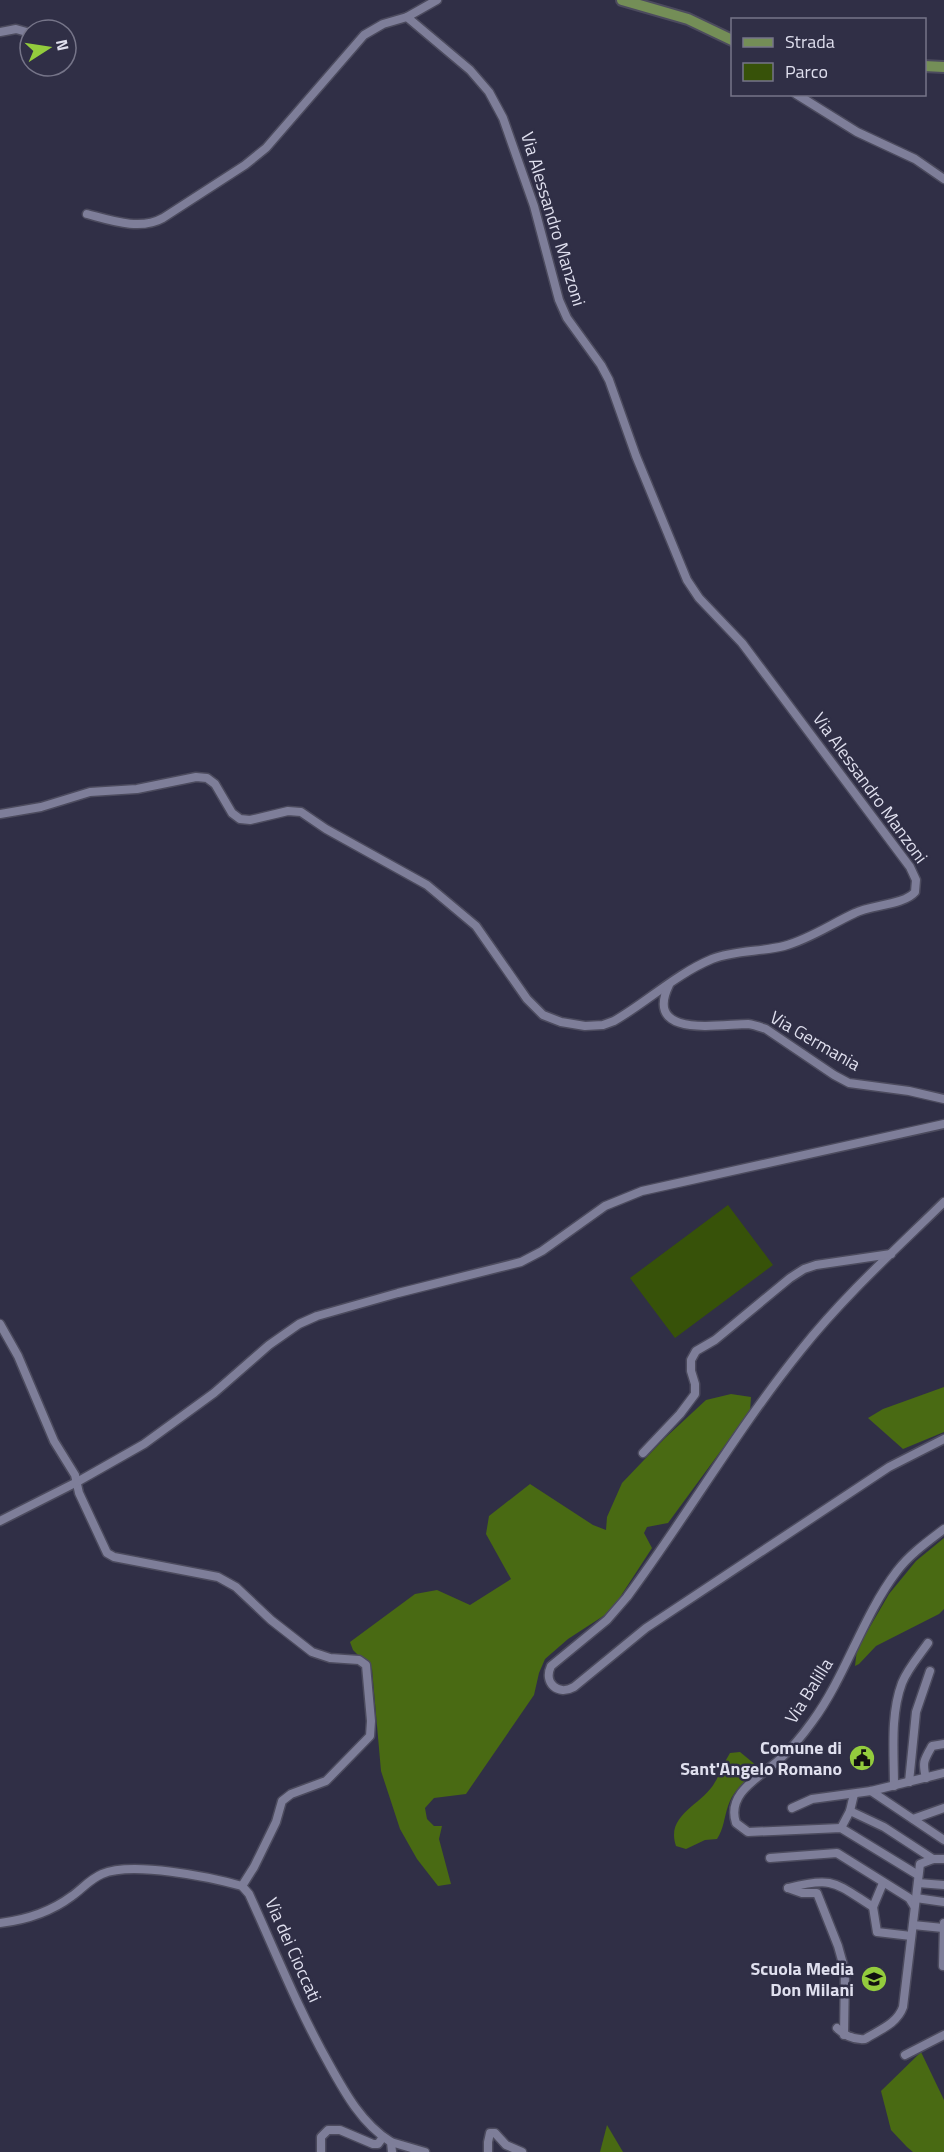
<svg xmlns="http://www.w3.org/2000/svg" width="944" height="2152" font-family="'Titillium Web',sans-serif">
<rect width="100%" height="100%" fill="#302f46"/>
<!-- green -->
<path fill="#375209" d="M728,1205L773,1265L675,1338L630,1278Z"/>
<!-- forest -->
<g fill="#496a13">
<path d="M944,1387V1432L903,1449L868,1418L883,1409Z"/>
<path d="M731,1394L751,1397L750,1411L668,1523L647,1527L644,1533L652,1548L611,1611L568,1639L545,1659L539,1673L534,1695L466,1794L434,1798L425,1808L427,1819L434,1826H442L439,1839L451,1884L438,1886L417,1859L400,1829L381,1771L372,1669L353,1650L350,1642L415,1594L437,1590L470,1605L511,1579L486,1534L489,1516L530,1484L593,1525L606,1530L607,1517L622,1483L665,1438L706,1400Z"/>
<path d="M944,1538V1609L939,1614L876,1646L859,1664L855,1666L857,1649L889,1594L916,1561Z"/>
<path d="M740,1752L757,1766V1773C744,1781 733,1791 728,1806C724,1818 724,1828 717,1839L705,1840L686,1849L676,1846C665,1814 703,1805 715,1782C721,1773 724,1762 730,1753Z"/>
<path d="M921,2052L944,2100V2152H913L907,2147L891,2130L881,2091Z"/>
<path d="M607,2125L623,2152H600Z"/>
</g>
<g fill="none" stroke-linecap="round" stroke-linejoin="round">
<!-- minor casing -->
<g stroke="#4c4b5e" stroke-width="11">
<g id="minor">
<path d="M0,32L16,29L30,33"/>
<path d="M796,94L857,132L915,159L944,179"/>
<path d="M87,214C110,220 140,231 163,218L245,165L266,148L364,35L383,24L407,17"/>
<path d="M0,814L41,807L90,792L137,789L196,777L207,778L215,784L232,813L240,819L250,820L288,811L301,812L326,829L427,885L476,926L527,999L543,1015L561,1022L585,1026L603,1025L614,1021C647,1002 676,974 712,959C735,950 760,952 784,946C810,939 831,924 855,913C871,905 904,905 915,892L916,880L910,867L742,643L699,598L687,580L636,456L609,380L601,365L567,318L559,300L534,206L503,118L489,92L470,70L407,17L437,0"/>
<path d="M669,985C643,1039 720,1024 748,1024C755,1025 760,1027 766,1029L834,1075L849,1083L909,1091L944,1099"/>
<path d="M944,1202C895,1250 844,1296 801,1350C738,1428 687,1516 627,1597L607,1620L551,1666C543,1683 558,1696 574,1687L646,1628L889,1467L944,1439"/>
<path d="M0,1324L18,1356L54,1441L75,1475L79,1493L107,1553L114,1557L218,1577L236,1587L271,1620L312,1652L330,1658L359,1660L366,1665L371,1721L370,1736L326,1781L291,1794L282,1801L276,1822L254,1867L242,1886"/>
<path d="M643,1453L680,1414L695,1394V1384L691,1371V1360L696,1351L715,1340L790,1278L804,1269L816,1265L891,1254"/>
<path d="M0,1521L77,1482L144,1444L214,1393L269,1345L299,1324L317,1316L398,1293L521,1262L542,1251L605,1206L642,1191L944,1124"/>
<path d="M926,1778C922,1762 924,1760 932,1746L944,1744"/>
<path d="M909,1782L916,1712L930,1671"/>
<path d="M894,1786C894,1753 890,1715 902,1683C908,1668 919,1656 928,1643"/>
<path d="M871,1791L944,1840"/>
<path d="M792,1808L812,1799L871,1791L944,1773"/>
<path d="M850,1811L884,1827L933,1859"/>
<path d="M913,1819L944,1808"/>
<path d="M841,1828L850,1811L854,1794"/>
<path d="M770,1858L837,1853L909,1898L914,1906"/>
<path d="M918,1875L841,1828L748,1832L736,1823C726,1793 760,1777 779,1760C791,1749 802,1736 812,1722C846,1676 862,1617 897,1571C910,1554 927,1542 944,1529"/>
<path d="M883,1883L873,1907L877,1932L911,1936"/>
<path d="M918,1883L944,1885"/>
<path d="M788,1888L802,1893H817L838,1946L845,1971L844,2035"/>
<path d="M788,1888C834,1876 835,1883 873,1907"/>
<path d="M916,1898L944,1902"/>
<path d="M0,1923C25,1920 52,1911 72,1896C82,1889 90,1879 102,1874C132,1861 210,1877 242,1886L249,1894C275,1951 298,2009 329,2064C345,2093 362,2124 391,2142L392,2152"/>
<path d="M913,1925L943,1928"/>
<path d="M943,1966L944,1923"/>
<path d="M837,2028C845,2036 854,2040 865,2039C879,2030 897,2024 903,2007L920,1864L933,1859H944"/>
<path d="M905,2055L944,2035"/>
<path d="M391,2142L425,2152"/>
<path d="M321,2152V2137L328,2130H340L373,2144H378L383,2137"/>
<path d="M488,2152V2142L490,2133H495L506,2145L522,2152"/>
</g>
</g>
<!-- major casing -->
<g stroke="#4c4b5e" stroke-width="14">
<g id="major">
<path d="M622,0L688,19L732,40"/>
<path d="M924,66L944,67"/>
</g>
</g>
<!-- minor -->
<use href="#minor" stroke="#7e7e99" stroke-width="8"/>
<!-- major -->
<use href="#major" stroke="#748e57" stroke-width="10"/>
</g>
<!-- icons -->
<defs>
<g id="civic-disc" transform="scale(1.35)"><circle r="9.5" fill="#93cc3d" stroke="#302f46"/><path d="M-.6-6.5H3V-4.5H.6V-3L4-1V1h2V6H-6V1h2V-1L-.6-3ZM-1.2 2.5V6h2.4V2.5Z" fill="#111"/></g>
<g id="school-disc" transform="scale(1.35)"><circle r="9.5" fill="#93cc3d" stroke="#302f46"/><path d="M0-5L7-2L0 1L-7-2ZM-4 1L0 2.5L4 1V4Q0 6-4 4Z" fill="#111"/></g>
</defs>
<g fill-rule="evenodd">
<use href="#civic-disc" x="862" y="1758"/>
<use href="#school-disc" x="874" y="1979"/>
</g>
<g text-anchor="middle" stroke-width="5" stroke-linejoin="round" paint-order="stroke">
<!-- street labels -->
<g font-size="18" fill="#dfdfee" stroke="#302f46">
<text transform="translate(553 219) rotate(73)" y="6">Via Alessandro Manzoni</text>
<text transform="translate(870 788) rotate(54)" y="6">Via Alessandro Manzoni</text>
<text transform="translate(815 1041) rotate(30)" y="6">Via Germania</text>
<text transform="translate(809 1691) rotate(-58)" y="6">Via Balilla</text>
<text transform="translate(293 1950) rotate(66)" y="6">Via dei Cioccati</text>
</g>
<!-- poi labels -->
<g font-size="18" font-weight="bold" fill="#dfdfee" stroke="#302f46" text-anchor="end">
<text x="842" y="1754">Comune di<tspan x="842" dy="21">Sant'Angelo Romano</tspan></text>
<text x="854" y="1975">Scuola Media<tspan x="854" dy="21">Don Milani</tspan></text>
</g>
</g>
<!-- legend -->
<rect x="731" y="18" width="195" height="78" fill="#302f46" stroke="#767589" stroke-width="1.5"/>
<rect x="743" y="38" width="30" height="9" fill="#748e57" stroke="#767589" stroke-width="1.5"/>
<text x="785" y="48" font-size="18" fill="#dfdfee">Strada</text>
<rect x="743" y="63" width="30" height="18" fill="#375209" stroke="#767589" stroke-width="1.5"/>
<text x="785" y="78" font-size="18" fill="#dfdfee">Parco</text>
<!-- north arrow -->
<g transform="translate(48 48) rotate(78)"><circle r="28" fill="#302f46" stroke="#767589" stroke-width="1.5"/>
<path d="M0-4.5L10 22L0 15L-10 22Z" fill="#93cc3d"/>
<text y="-9" font-size="16" font-weight="bold" text-anchor="middle" fill="#dfdfee">N</text>
</g>
</svg>
